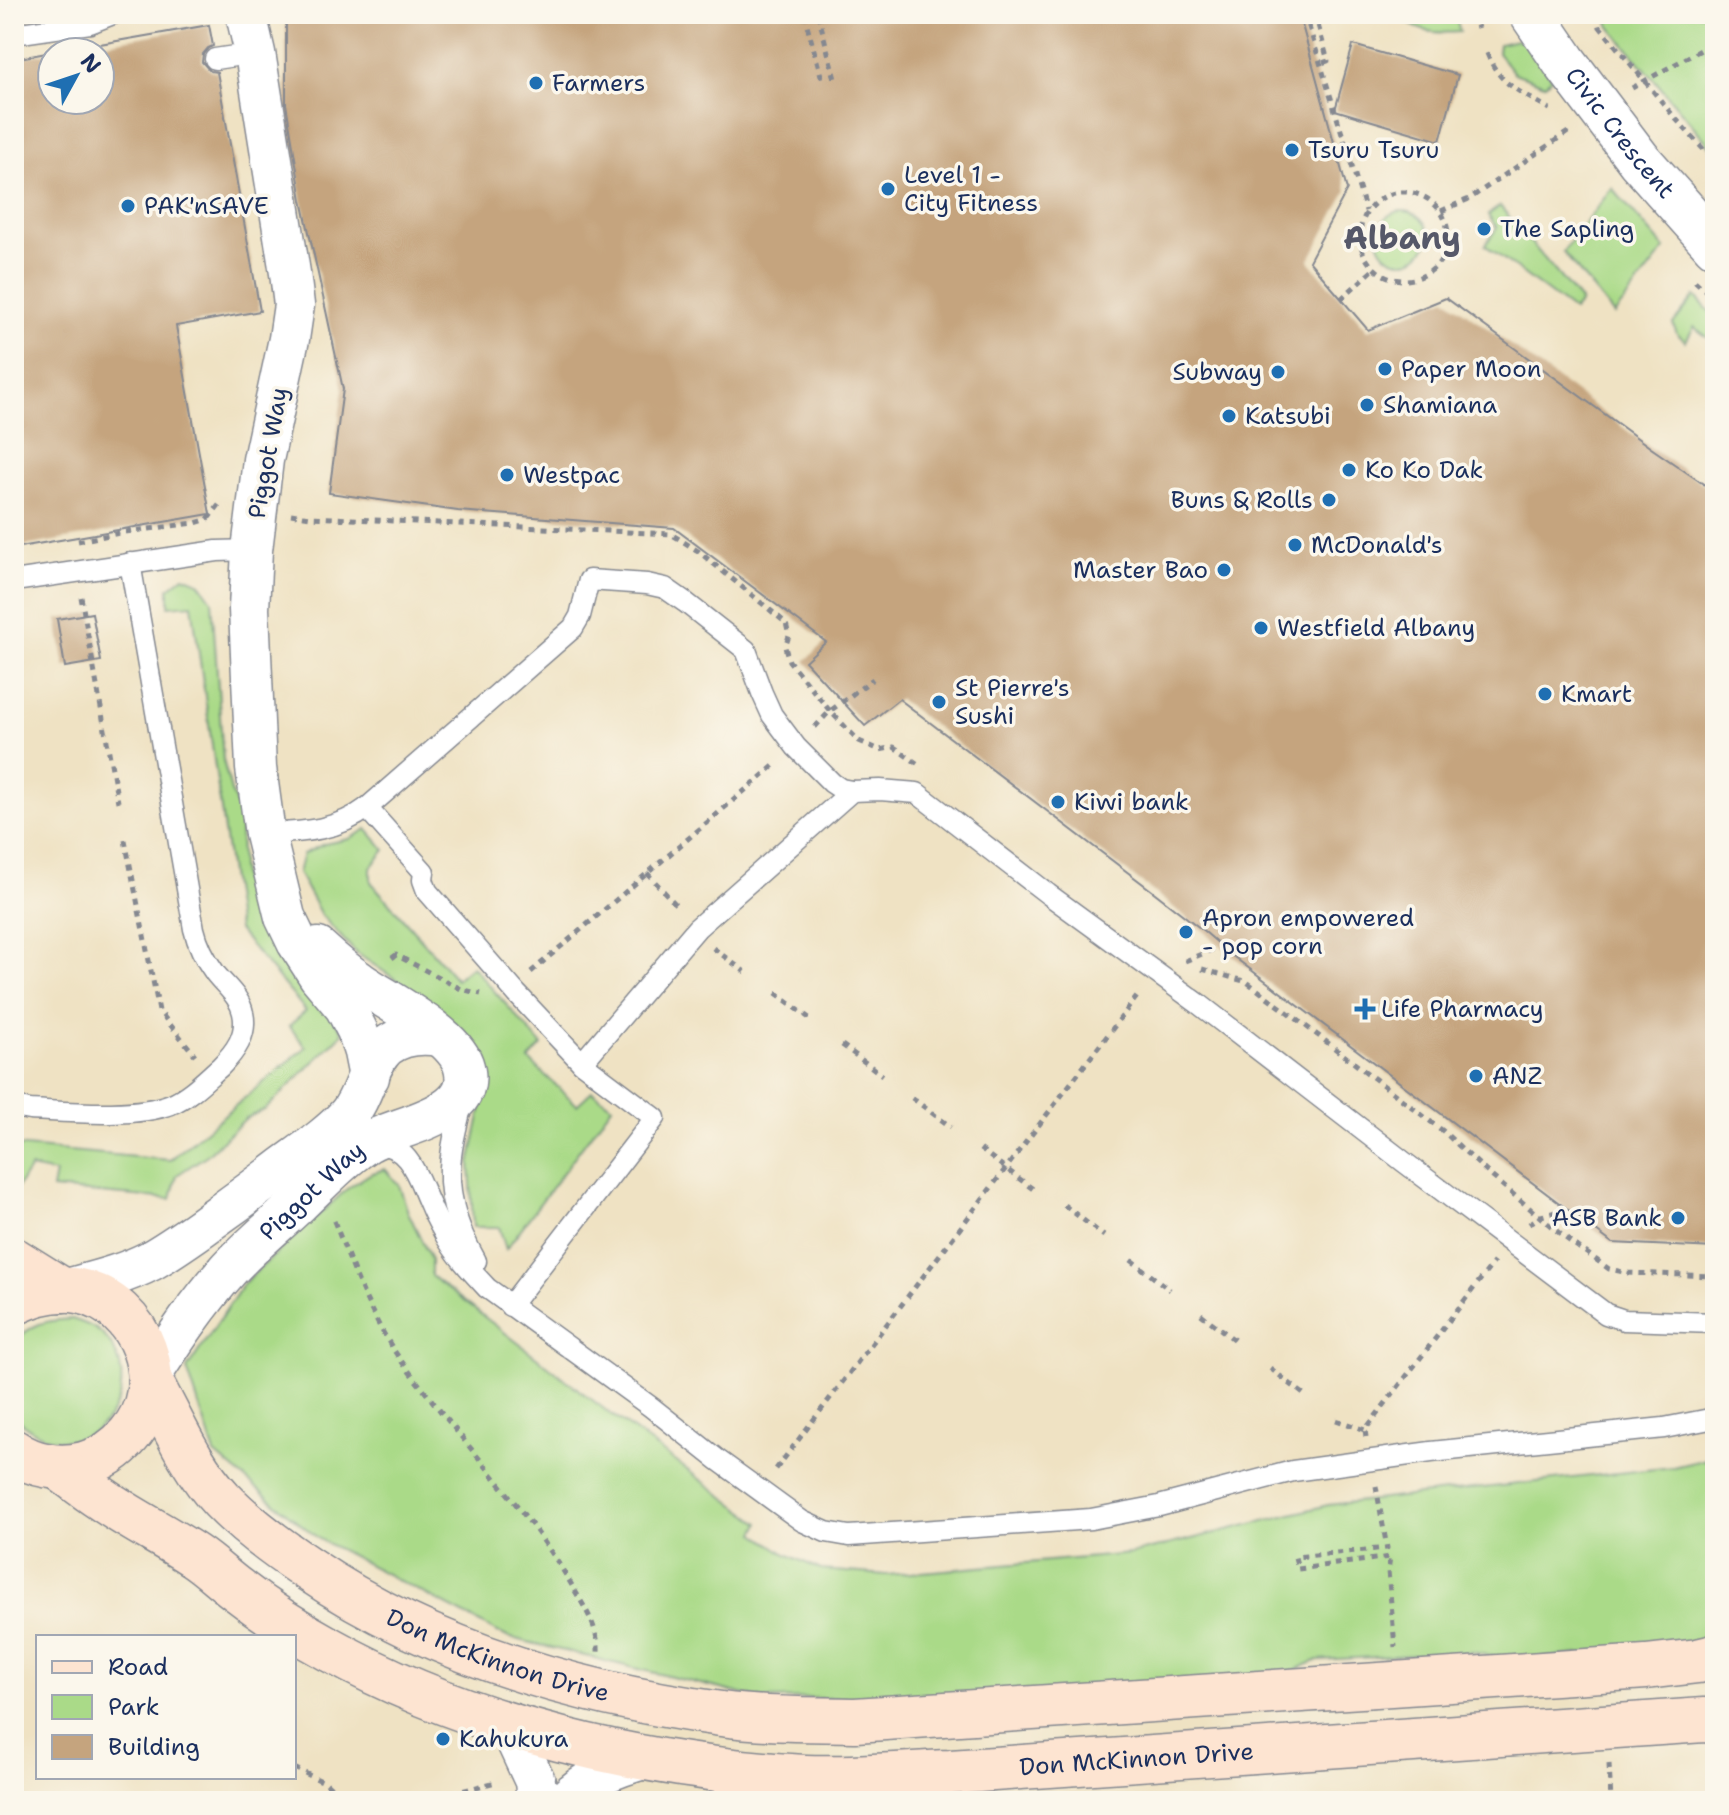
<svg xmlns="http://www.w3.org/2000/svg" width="1729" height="1815" font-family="'Shantell Sans',sans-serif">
<rect width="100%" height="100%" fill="#fbf7ec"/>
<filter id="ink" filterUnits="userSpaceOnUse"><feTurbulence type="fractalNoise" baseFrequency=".0125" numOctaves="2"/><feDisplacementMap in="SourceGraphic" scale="16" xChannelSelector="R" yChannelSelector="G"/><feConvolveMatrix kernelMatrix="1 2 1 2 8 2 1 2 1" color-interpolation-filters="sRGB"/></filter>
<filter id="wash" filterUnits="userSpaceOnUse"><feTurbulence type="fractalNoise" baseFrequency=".006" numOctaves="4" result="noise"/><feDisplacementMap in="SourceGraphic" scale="32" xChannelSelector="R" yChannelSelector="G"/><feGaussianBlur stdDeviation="1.8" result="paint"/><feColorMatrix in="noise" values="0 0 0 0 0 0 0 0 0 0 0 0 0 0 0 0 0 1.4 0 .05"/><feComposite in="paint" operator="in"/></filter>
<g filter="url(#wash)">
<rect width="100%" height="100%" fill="#efe2c3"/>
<!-- green -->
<g fill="#aada88" stroke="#628473" stroke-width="2">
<path d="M1394,14H1455L1460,32C1429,34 1419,32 1394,14Z"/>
<path d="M1605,14H1715V152L1610,27Z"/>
<path d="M1516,40L1530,44L1552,78L1545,84L1514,73L1498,53L1499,44Z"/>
<path d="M1612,188L1665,249L1614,315L1563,252Z"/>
<path d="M1500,206L1581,302L1573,311L1485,245L1497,228L1488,215Z"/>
<circle cx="1403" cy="236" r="25"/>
<path d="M1695,296L1715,317V343L1694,327L1686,341L1677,334L1673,324Z"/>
<path d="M184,576L199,582L212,600L223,760L231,791L240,814L241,868L245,895L256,923L333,1016L343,1033L266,1109L246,1118L207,1155L177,1175L171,1199L52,1189L55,1173L30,1168L16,1189L14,1188V1146L170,1160L306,1047L289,1026L306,1011L238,930L192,604L169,606V588Z"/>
<path d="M367,829L385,850L371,867V882L456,979L472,966L542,1045L529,1060L577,1105L592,1091L612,1106L506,1249L499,1227H473L470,1163L489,1073L470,1037L427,1000L356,953L321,915L298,873L303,854L324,844L349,839Z"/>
<path d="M385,1169L399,1185L408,1212L431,1260V1276L608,1412L760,1523L755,1533L784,1553L821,1570L887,1575L1131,1554L1328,1505L1673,1467L1715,1457V1641L1510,1661L1473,1652L1318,1660L1281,1676L990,1696L762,1699L507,1637L319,1539L215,1454L187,1369L244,1283L348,1188L370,1174Z"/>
<path d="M72,1319C78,1321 84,1323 90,1326C99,1330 107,1338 112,1346C142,1396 96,1457 43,1436C31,1431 21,1425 14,1413V1344C30,1323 47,1320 72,1319Z"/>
</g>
<g id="blocks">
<!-- building -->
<g fill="#c5a47e">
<path d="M286,14H1299L1347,190L1309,261L1368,330L1446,298L1651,448L1715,492V1248L1612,1243L1234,957L1205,932L1155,893L899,699L865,726L805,661L826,642L674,528L458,511L329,493L343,389L302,200L286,104Z"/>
<path d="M209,25L213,46L208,48L203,54L202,62L210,71L217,72L260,311L176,326L210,514L14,548V59L52,52V100H100V52H54Z"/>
<path d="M1353,45L1458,75L1440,141L1335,110Z"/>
<path d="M92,613L101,661L65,667L57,619Z"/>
</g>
</g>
</g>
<g filter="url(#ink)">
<use href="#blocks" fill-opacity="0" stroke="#858890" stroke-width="2"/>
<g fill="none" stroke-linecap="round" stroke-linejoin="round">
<!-- service casing -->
<g stroke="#858890" stroke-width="23">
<g id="service">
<path d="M14,34L90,23L113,14"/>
<path d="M215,59L255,53"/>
<path d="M14,581L217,551L252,550"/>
<path d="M367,808L424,872L423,880L427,891L517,994L582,1063L655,1118L510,1306"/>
<path d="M265,834C302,832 337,831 367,808L573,628L580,616L589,580L647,584L665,588L685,602L746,650L762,693L772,715L796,747L832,783L841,789L852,791L880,790L917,793L1048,894L1199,1004L1404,1162L1606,1314L1624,1320L1715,1323"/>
<path d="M582,1063L697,928L852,791"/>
<path d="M463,1099C459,1118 453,1137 451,1156C446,1193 458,1230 476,1261"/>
<path d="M14,1104L19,1108L30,1110C70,1112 135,1118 171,1104C190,1096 205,1080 220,1067C235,1052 248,1035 243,1013C240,997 225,986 215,973C205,959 198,946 194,929L130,563"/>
<path d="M375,1143C411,1146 417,1177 430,1205C434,1215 439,1224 444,1233C455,1254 471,1271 487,1288L651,1407L718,1460L802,1521L826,1532L849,1536L1091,1519L1159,1506L1293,1471L1431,1452L1664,1428L1715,1418"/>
</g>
</g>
<!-- minor casing -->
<g stroke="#858890" stroke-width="43">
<g id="minor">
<path d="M246,14L255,53L290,273L294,305L289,339L263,460L252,550L249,609L256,768L265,834L285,917L297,942L319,976L345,1007L357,1030L364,1052L369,1077"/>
<path d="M63,1290C92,1282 123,1275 150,1261C168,1251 185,1239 202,1227C228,1208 255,1189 281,1169C304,1152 329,1136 348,1115C365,1095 368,1062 387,1046C403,1034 421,1033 440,1036"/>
<path id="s1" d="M150,1377C174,1340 199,1302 229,1269C250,1246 276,1225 299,1203C321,1182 342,1159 367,1143C397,1124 481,1117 463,1064C452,1033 387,1001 360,982C345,972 331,960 318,948"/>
<path d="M509,1725L535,1781L537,1801"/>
<path d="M565,1801C588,1777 615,1767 647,1758"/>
</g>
</g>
<!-- tertiary casing -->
<g stroke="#858890" stroke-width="47">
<g id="tertiary">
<path id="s2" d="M1532,14L1564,61L1639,160L1715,245"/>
</g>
</g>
<!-- secondary casing -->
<g stroke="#858890" stroke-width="47">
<g id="secondary">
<path d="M14,1260L62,1290"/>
<path d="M14,1303C35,1293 56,1287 79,1291C142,1304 173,1385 129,1435C117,1449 103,1459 84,1464C60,1470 34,1466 14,1452"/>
<path id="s3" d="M150,1381C172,1421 190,1466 222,1500C247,1526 277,1548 307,1568C429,1651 576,1694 721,1714C765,1720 811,1719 855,1720L1646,1667L1698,1661L1715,1657"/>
<path id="s4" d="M58,1467C73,1478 87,1489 102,1499C132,1520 165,1536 195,1556C210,1566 223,1579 238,1590C266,1612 298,1632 329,1649C470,1728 645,1768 805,1777C853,1779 903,1774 950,1772L1704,1720L1715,1721"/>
</g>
</g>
<!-- path -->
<g stroke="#858890" stroke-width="5" stroke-dasharray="6 6" stroke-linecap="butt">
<path d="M804,14L822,79"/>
<path d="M818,14L835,79"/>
<path d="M1305,14L1366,211"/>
<path d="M1315,14L1328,61L1319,64"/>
<path d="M1473,14L1478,28"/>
<path d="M1596,14L1600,27L1676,119L1715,162"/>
<path d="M1487,53C1499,85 1522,93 1550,109"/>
<path d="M1632,88L1715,42"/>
<circle cx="1404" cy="236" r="44"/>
<path d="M1441,211L1469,199L1571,130"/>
<path d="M1695,281L1715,299"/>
<path d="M1341,299L1374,269"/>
<path d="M291,514L310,517L671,534L698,551L786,623L789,636L785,647L789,661L830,711L859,741L880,750L894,747L918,764"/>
<path d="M78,541L125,532L195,523L208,519L219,505"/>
<path d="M81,597L118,802"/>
<path d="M815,727L830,711L873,679"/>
<path d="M125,840L159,1011L195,1055"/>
<path d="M647,873L679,908"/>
<path d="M713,948L745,972"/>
<path d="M392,958L396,955L461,989L481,994"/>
<path d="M1185,961L1221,946"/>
<path d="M1202,969L1247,982L1290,1014L1443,1131L1489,1174L1564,1237L1609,1269L1628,1273L1715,1276"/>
<path d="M531,972L776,764"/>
<path d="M776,993L813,1021"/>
<path d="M842,1045L882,1075"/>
<path d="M912,1098L951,1127"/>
<path d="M980,1149L1033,1189"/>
<path d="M1064,1205L1104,1236"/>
<path d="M334,1221C351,1263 366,1306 390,1344C403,1365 419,1384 434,1403C482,1464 536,1522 574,1589C585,1608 599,1629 598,1652"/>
<path d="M1529,1224L1541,1216L1567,1209"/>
<path d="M1131,1260L1170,1290"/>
<path d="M1201,1314L1237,1342"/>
<path d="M1270,1368L1306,1396"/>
<path d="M1336,1420L1365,1430"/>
<path d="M1366,1437L1365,1430L1494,1262"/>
<path d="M776,1469L1139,994"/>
<path d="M1376,1486L1387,1548L1295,1557L1298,1569L1390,1557L1388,1571L1395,1647"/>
<path d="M1609,1764L1611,1801"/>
<path d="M294,1768L326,1783L346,1801"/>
<path d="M442,1801L461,1791L496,1782"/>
</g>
<!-- service -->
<use href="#service" stroke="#fff" stroke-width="20"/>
<!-- minor -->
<use href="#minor" stroke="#fff" stroke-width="40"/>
<!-- tertiary -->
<use href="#tertiary" stroke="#fff" stroke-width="44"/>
<!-- secondary -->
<use href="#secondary" stroke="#fde4d1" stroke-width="44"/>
</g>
</g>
<!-- markers -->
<g fill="#1f6fb2" stroke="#fbf7ec" stroke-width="3">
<circle cx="536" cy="83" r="8"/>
<circle cx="1292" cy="150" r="8"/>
<circle cx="888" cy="189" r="8"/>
<circle cx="128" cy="206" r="8"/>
<circle cx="1484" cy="229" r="8"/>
<circle cx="1385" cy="369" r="8"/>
<circle cx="1278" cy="372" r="8"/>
<circle cx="1367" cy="405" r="8"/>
<circle cx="1229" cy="416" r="8"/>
<circle cx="1349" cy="470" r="8"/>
<circle cx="507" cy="475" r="8"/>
<circle cx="1329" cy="500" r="8"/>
<circle cx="1295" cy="545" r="8"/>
<circle cx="1224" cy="570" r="8"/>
<circle cx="1261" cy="628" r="8"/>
<circle cx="1545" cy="694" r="8"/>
<circle cx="939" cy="702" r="8"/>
<circle cx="1058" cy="802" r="8"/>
<circle cx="1186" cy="932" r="8"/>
<path d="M1361 997h8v8h8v8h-8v8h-8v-8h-8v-8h8z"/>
<circle cx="1476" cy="1076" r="8"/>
<circle cx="1678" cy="1218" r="8"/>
<circle cx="443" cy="1739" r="8"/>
</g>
<g text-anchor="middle" stroke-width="7" stroke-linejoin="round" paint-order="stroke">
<!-- poi labels -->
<g font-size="24" fill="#1b2f5e" stroke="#fbf7ec" text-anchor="start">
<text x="552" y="91">Farmers</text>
<text x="1308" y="158">Tsuru Tsuru</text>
<text x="904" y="183">Level 1 -<tspan x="904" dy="28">City Fitness</tspan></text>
<text x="144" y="214">PAK'nSAVE</text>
<text x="1500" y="237">The Sapling</text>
<text x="1401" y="377">Paper Moon</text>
<text x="1262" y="380" text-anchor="end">Subway</text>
<text x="1383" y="413">Shamiana</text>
<text x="1245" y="424">Katsubi</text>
<text x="1365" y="478">Ko Ko Dak</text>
<text x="523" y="483">Westpac</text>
<text x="1313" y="508" text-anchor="end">Buns &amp; Rolls</text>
<text x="1311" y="553">McDonald's</text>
<text x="1208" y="578" text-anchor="end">Master Bao</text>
<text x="1277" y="636">Westfield Albany</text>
<text x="955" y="696">St Pierre's<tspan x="955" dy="28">Sushi</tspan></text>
<text x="1561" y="702">Kmart</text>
<text x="1074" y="810">Kiwi bank</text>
<text x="1202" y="926">Apron empowered<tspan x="1202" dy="28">- pop corn</tspan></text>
<text x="1381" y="1017">Life Pharmacy</text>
<text x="1492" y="1084">ANZ</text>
<text x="1662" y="1226" text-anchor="end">ASB Bank</text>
<text x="459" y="1747">Kahukura</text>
</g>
<!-- street labels -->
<g font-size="24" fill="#1b2f5e" stroke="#fbf7ec">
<text dy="8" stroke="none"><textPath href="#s2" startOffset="148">Civic Crescent</textPath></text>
<text transform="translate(268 453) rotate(-80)" y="8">Piggot Way</text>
<text dy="8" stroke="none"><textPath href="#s1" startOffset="248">Piggot Way</textPath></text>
<text dy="8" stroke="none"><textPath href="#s3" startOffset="460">Don McKinnon Drive</textPath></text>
<text dy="8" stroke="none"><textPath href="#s4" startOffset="1156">Don McKinnon Drive</textPath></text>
</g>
<!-- district labels -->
<g font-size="32" font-weight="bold" fill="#565869" stroke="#fbf7ec">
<text x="1402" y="249">Albany</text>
</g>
</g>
<!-- margin -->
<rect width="1729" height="1815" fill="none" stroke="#fbf7ec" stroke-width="48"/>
<!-- legend -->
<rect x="36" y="1635" width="260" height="144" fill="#fbf7ec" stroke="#a1a7b3" stroke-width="2"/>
<rect x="52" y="1661" width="40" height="12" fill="#fde4d1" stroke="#a1a7b3" stroke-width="2"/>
<text x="108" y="1675" font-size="24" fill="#1b2f5e">Road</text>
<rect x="52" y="1695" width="40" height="24" fill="#aada88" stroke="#a1a7b3" stroke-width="2"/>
<text x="108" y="1715" font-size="24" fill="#1b2f5e">Park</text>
<rect x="52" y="1735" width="40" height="24" fill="#c5a47e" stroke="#a1a7b3" stroke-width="2"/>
<text x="108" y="1755" font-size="24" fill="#1b2f5e">Building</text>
<!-- north arrow -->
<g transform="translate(76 76) rotate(50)"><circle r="38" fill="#fbf7ec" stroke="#a1a7b3" stroke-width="2"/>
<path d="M0-6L14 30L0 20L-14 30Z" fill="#1f6fb2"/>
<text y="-12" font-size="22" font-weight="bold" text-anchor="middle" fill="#1b2f5e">N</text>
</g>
</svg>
